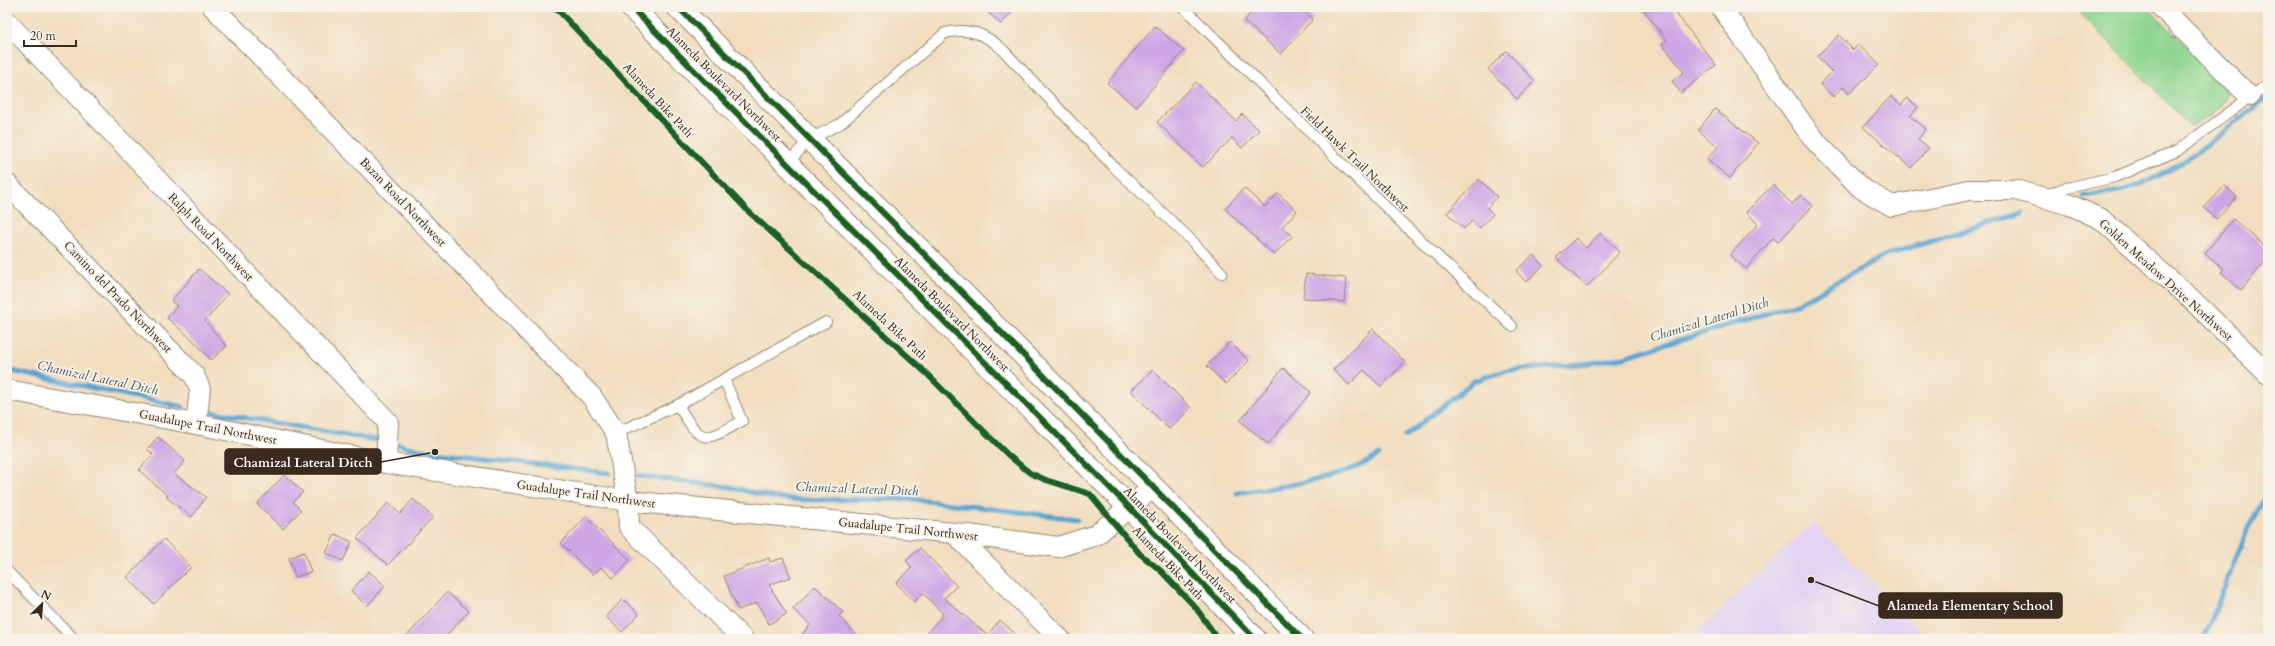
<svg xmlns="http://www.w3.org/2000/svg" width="2275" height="646" font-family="Cardo,serif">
<rect width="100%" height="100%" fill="#f7f3e8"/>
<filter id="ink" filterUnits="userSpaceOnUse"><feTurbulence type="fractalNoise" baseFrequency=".025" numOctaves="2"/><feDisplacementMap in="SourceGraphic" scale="8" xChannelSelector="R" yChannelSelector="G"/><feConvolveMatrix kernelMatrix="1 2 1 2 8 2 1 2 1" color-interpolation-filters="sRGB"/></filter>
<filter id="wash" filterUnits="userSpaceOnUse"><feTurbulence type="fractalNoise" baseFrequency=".012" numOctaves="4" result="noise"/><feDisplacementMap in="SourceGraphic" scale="16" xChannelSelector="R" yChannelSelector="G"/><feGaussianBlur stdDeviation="0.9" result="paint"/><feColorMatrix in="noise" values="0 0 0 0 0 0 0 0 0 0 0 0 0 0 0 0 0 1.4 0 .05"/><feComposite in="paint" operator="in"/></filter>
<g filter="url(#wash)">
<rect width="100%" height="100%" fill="#f2debf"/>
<!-- built -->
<path fill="#e4d3f1" d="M1813,522L1928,639H1689Z"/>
<!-- green -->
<path fill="#91d791" stroke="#668058" d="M2075,7H2148L2222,84L2227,95C2221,110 2205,119 2191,127Z"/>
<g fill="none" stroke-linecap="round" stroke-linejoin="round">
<!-- stream -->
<g stroke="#5aa4d2" stroke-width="5">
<path d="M2083,197C2099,192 2115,194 2131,188C2184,169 2223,130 2268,97"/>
<path d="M7,370L183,407"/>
<path d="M212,412L375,440"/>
<path d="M1405,436L1474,381L1505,371L1591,363L1624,357L1797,304L1886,255L2023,213"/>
<path d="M396,443L407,447L435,452L609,473"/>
<path d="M638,476L730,487L771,497L802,500L911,499L1077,519"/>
<path d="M1237,493C1282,486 1340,481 1379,455"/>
<path d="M2204,639L2248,528L2268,491"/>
</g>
</g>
<g id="blocks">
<!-- building -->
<g fill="#cda6e6">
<path d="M982,7H1017L1001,24Z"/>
<path d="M1256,7H1300L1313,19L1281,54L1244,21Z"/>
<path d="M1641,7H1671L1716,65L1681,93L1672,81L1684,72L1662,44L1667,40Z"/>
<path d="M1155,26L1184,51L1136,107L1107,83Z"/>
<path d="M1839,35L1853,50L1859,44L1879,65L1849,94L1843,87L1833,97L1820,84L1832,72L1817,56Z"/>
<path d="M1506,51L1535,81L1517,99L1488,69Z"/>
<path d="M1196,82L1236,121L1242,114L1259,130L1242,148L1232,138L1203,167L1157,122Z"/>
<path d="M1891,96L1901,105L1907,98L1918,107L1910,116L1926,129L1918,139L1929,148L1911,168L1863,127Z"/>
<path d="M1715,109L1758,143L1730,178L1707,159L1718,147L1698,130Z"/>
<path d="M1479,179L1497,197L1487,208L1493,214L1480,228L1472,221L1464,229L1447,213Z"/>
<path d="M1773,185L1792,204L1801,195L1813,206L1778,242L1773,238L1746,269L1730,255L1758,224L1746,212Z"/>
<path d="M2225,186L2237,197L2216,219L2204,208Z"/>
<path d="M1244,188L1265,207L1278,193L1297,211L1282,227L1292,236L1274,255L1225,209Z"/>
<path d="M2233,219L2268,249V259L2241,290L2221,272L2224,269L2205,253Z"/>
<path d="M1600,233L1620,252L1587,287L1556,258L1576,238L1586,248Z"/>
<path d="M1533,255L1543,266L1526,282L1516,271Z"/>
<path d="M199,269L228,294L205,321L227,346L211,360L194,341L167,318L177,306L171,301Z"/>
<path d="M1306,274L1346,278L1344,302L1303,298Z"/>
<path d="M1373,329L1405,362L1381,387L1364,370L1349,385L1333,370Z"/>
<path d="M1230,342L1249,361L1226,384L1207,366Z"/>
<path d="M1283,368L1311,392L1268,444L1240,421Z"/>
<path d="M1153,370L1191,408L1169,429L1131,391Z"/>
<path d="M158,437L185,461L174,474L206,497L192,517L167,498L168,496L139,470L153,454L147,449Z"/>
<path d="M284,475L303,492L293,502L301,510L283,529L257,504Z"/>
<path d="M413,499L433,517L388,565L357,538L388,503L400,514Z"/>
<path d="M586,517L630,560L613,578L601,567L593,575L561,543Z"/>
<path d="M335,534L352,542L343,561L326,553Z"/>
<path d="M164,539L191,567L154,604L127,577Z"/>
<path d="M920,548L957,586L944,598L987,635L1000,620L1021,639H922L943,614L923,593L914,602L896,583L912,568L906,561Z"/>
<path d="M304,552L311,572L295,577L289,558Z"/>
<path d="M769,558L770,562L783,558L791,577L769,585L787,614L769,624L757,603L738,610L724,576Z"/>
<path d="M369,571L385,586L367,606L351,591Z"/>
<path d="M815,586L843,612L839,616L860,639H798L810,625L793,609Z"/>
<path d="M447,592L469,611L443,639H404Z"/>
<path d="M623,599L639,614L622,632L606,617Z"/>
</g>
</g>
</g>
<g filter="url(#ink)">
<use href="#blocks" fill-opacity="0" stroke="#96846e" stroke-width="1"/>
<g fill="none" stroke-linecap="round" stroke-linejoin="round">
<!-- lane casing -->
<g stroke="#96846e" stroke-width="12">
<g id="lane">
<path d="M1183,7L1402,223L1512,326"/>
<path d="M787,164L810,139L840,124L945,33C969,27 986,34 1003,50L1114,167L1188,237L1222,273"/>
<path d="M2046,195L2062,189L2115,177L2177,151L2268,84"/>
<path d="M678,405C702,445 703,443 742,421L724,379"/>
<path d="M616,433L678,405L826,322"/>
<path d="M7,571L74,639"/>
</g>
</g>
<!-- street casing -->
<g stroke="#96846e" stroke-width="22">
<g id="street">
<path d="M213,7L592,397L616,433L628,501L629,527L743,639"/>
<path d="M1721,7L1804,126L1818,144L1861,188L1892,206L1969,190H2016L2070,205L2101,219L2189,297L2268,374"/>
<path d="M2161,7L2249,96"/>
<path d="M7,22L388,422L386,463"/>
<path d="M7,184L194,375L200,389L196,424"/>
<path d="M7,390L196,424L386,463L628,501L954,533L1058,547L1096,535L1152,488"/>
<path d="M954,533L1060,639"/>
</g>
</g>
<!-- primary casing -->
<g stroke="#96846e" stroke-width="24">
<g id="primary">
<path d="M631,7L1129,507L1255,639"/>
<path d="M678,7L939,269L1302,639"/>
</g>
</g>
<!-- lane -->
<use href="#lane" stroke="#fff" stroke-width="10"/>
<!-- street -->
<use href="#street" stroke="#fff" stroke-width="20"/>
<!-- primary -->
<use href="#primary" stroke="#fff" stroke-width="22"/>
<!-- cycleway casing -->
<g stroke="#f7f3e8" stroke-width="8">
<g id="cycleway">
<path d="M555,7L748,211L924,371L1008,455L1030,473L1046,480L1090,494L1140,554L1160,570L1196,608L1218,639"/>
<path d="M631,7L1129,507L1255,639"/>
<path d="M678,7L939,269L1302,639"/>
</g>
</g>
<!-- cycleway -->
<use href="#cycleway" stroke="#1b5e20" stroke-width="6"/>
</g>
</g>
<g text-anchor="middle" stroke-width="3.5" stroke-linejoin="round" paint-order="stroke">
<!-- street labels -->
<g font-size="12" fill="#3b2a1e" stroke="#f7f3e8">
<text transform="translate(724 84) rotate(45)" y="4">Alameda Boulevard Northwest</text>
<text transform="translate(658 100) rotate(47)" y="4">Alameda Bike Path</text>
<text transform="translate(1355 159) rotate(44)" y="4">Field Hawk Trail Northwest</text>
<text transform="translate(403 202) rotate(46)" y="4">Bazan Road Northwest</text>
<text transform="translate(211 237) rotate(46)" y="4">Ralph Road Northwest</text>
<text transform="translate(2166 280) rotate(42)" y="4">Golden Meadow Drive Northwest</text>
<text transform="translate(118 297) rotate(46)" y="4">Camino del Prado Northwest</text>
<text transform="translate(952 314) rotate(45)" y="4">Alameda Boulevard Northwest</text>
<text transform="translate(890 325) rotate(43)" y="4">Alameda Bike Path</text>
<text transform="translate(208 427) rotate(11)" y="4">Guadalupe Trail Northwest</text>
<text transform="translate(586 494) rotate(8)" y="4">Guadalupe Trail Northwest</text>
<text transform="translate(908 529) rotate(6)" y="4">Guadalupe Trail Northwest</text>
<text transform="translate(1180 545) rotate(46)" y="4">Alameda Boulevard Northwest</text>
<text transform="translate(1168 563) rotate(46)" y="4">Alameda Bike Path</text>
</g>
<!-- water labels -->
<g font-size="13" font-style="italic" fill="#46555d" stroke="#f7f3e8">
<text transform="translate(1709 319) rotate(-17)" y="5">Chamizal Lateral Ditch</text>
<text transform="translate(98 377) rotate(12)" y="5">Chamizal Lateral Ditch</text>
<text transform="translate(857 488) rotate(2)" y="5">Chamizal Lateral Ditch</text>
</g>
</g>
<!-- callouts -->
<path fill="none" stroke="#3b2a1e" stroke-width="1.5" d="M435 452L381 462M1811 580L1879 606"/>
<g fill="#3b2a1e" stroke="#f7f3e8" stroke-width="1.5">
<circle cx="435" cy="452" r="4"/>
<circle cx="1811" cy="580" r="4"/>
</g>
<g fill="#3b2a1e" stroke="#3b2a1e" stroke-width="1.5">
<rect x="225" y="449" width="156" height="25" rx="4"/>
<rect x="1879" y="593" width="183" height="25" rx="4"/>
</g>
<g font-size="13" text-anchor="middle" font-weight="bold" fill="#fff">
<text x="303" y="467">Chamizal Lateral Ditch</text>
<text x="1970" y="610">Alameda Elementary School</text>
</g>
<!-- margin -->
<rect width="2275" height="646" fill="none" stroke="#f7f3e8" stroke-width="24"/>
<!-- north arrow -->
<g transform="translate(42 604) rotate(25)" stroke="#f7f3e8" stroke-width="3" paint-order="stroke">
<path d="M0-3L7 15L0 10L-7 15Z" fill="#3b2a1e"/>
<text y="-6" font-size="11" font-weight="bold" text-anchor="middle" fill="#3b2a1e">N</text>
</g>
<!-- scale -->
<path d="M24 40v6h52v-6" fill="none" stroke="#3b2a1e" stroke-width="2"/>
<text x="30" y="40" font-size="12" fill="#3b2a1e" stroke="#f7f3e8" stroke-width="3" paint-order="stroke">20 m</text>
</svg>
